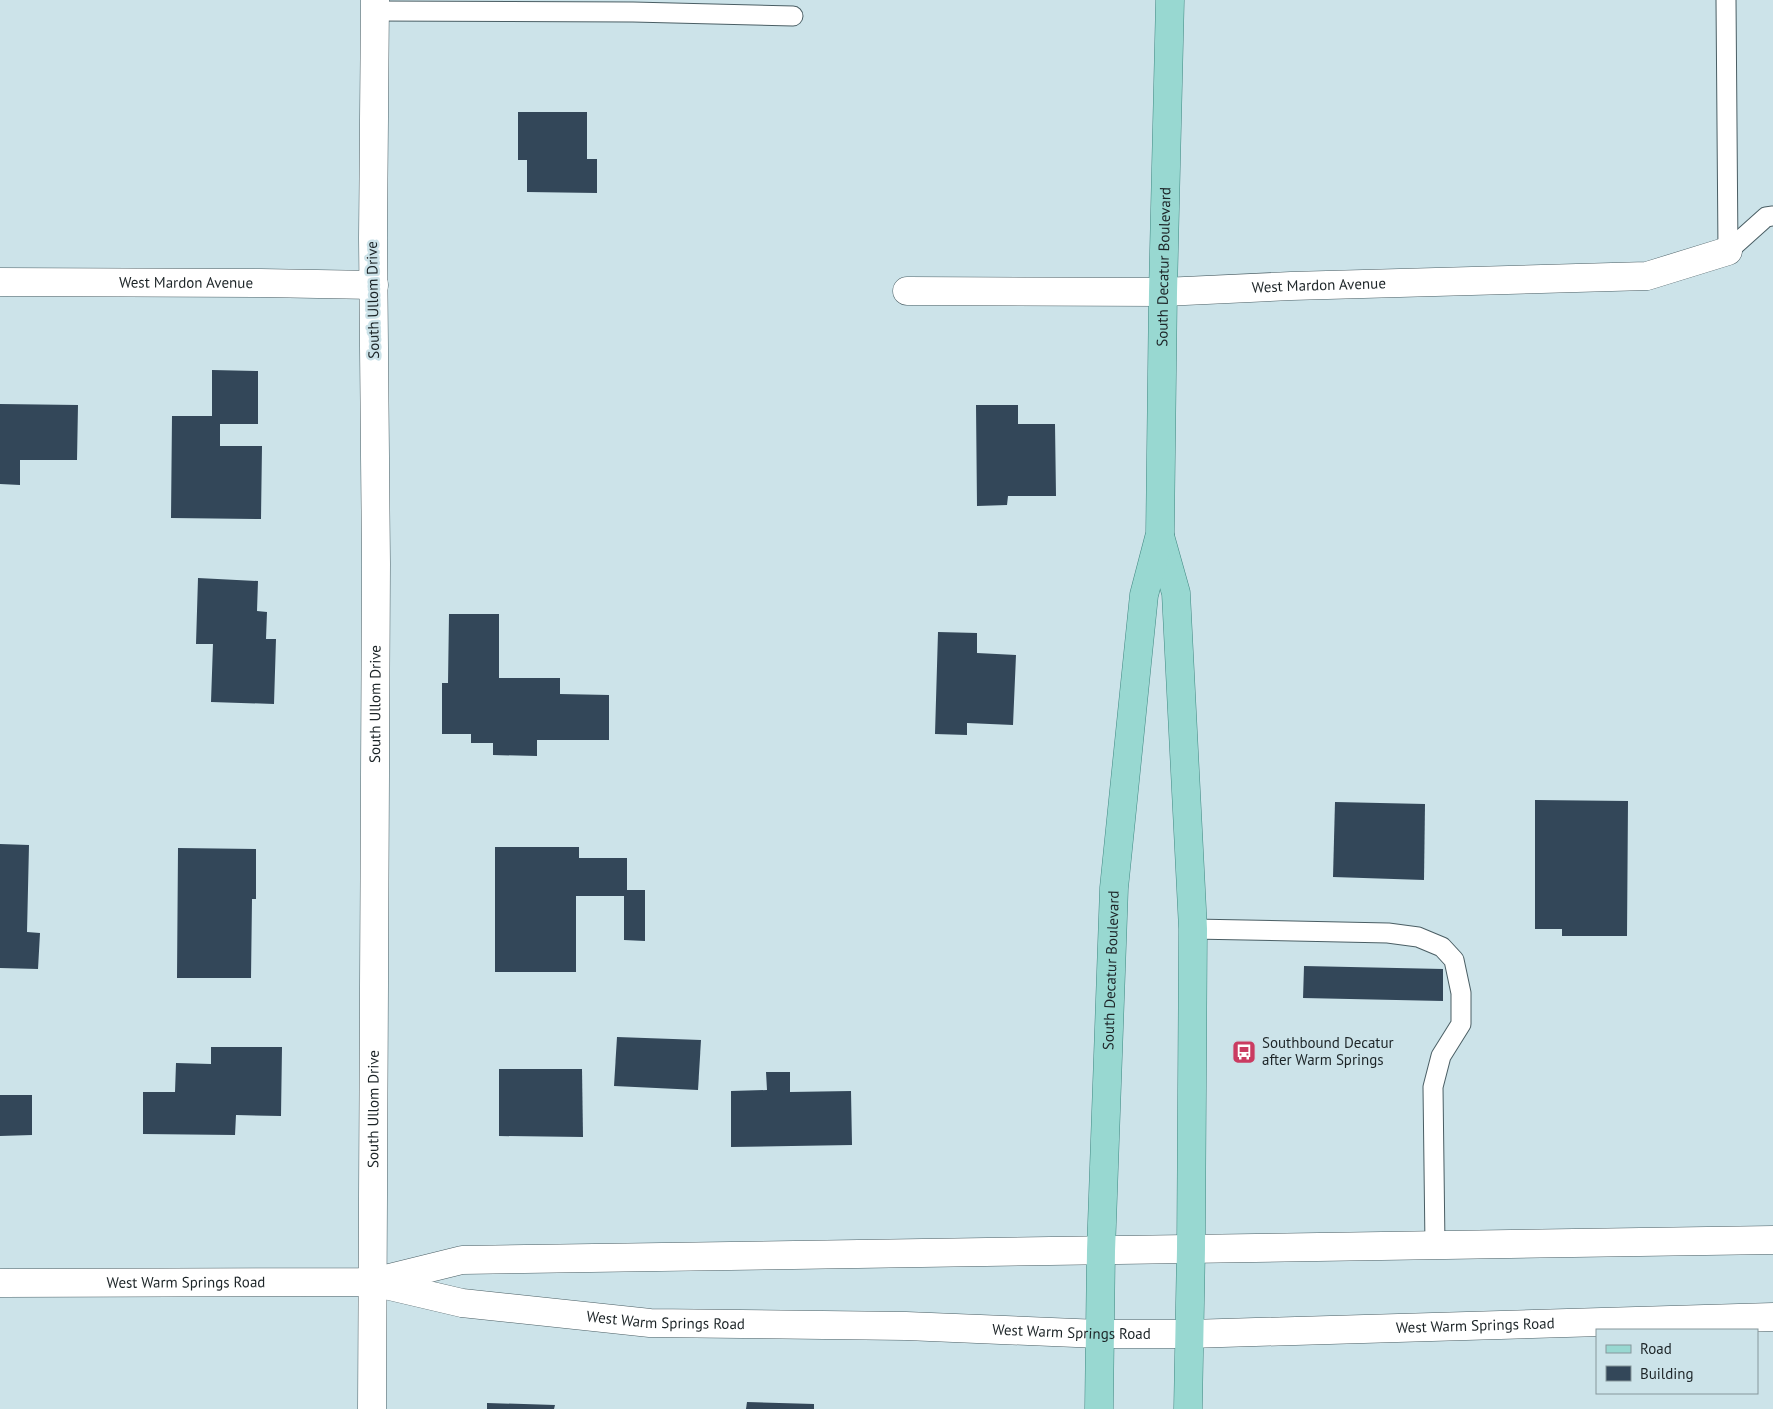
<svg xmlns="http://www.w3.org/2000/svg" width="1773" height="1409" font-family="'PT Sans',sans-serif">
<rect width="100%" height="100%" fill="#cce3e9"/>
<!-- building -->
<g fill="#334759">
<path d="M518,112H587V159H597V193L527,192V160H518Z"/>
<path d="M212,370L258,371V424H220V446H262L261,519L171,518L172,416H212Z"/>
<path d="M0,404L78,405L77,460H20V485L0,484Z"/>
<path d="M976,405H1018V424H1055L1056,496H1008L1007,505L977,506Z"/>
<path d="M198,578L258,581L257,611L267,612L266,639H276L274,704L211,702L213,644H196Z"/>
<path d="M449,614H499V678H560V694L609,695V740H537V756L493,755V743H471V734H442V683H448Z"/>
<path d="M938,632L977,633V653L1016,655L1013,725L967,723V735L935,734Z"/>
<path d="M1535,800L1628,801L1627,936H1562V929H1535Z"/>
<path d="M1335,802L1425,804L1424,880L1333,877Z"/>
<path d="M0,844L29,845L27,932L40,933L38,969L0,968Z"/>
<path d="M495,847H579V858H627V890H645V941L624,940V896H576V972H495Z"/>
<path d="M178,848L256,849V899H252L251,978H177Z"/>
<path d="M1304,966L1443,969V1001L1303,998Z"/>
<path d="M617,1037L701,1040L698,1090L614,1086Z"/>
<path d="M211,1047H282L281,1116L236,1115L235,1135L143,1134V1092H175L176,1063L211,1064Z"/>
<path d="M499,1069H582L583,1137L499,1136Z"/>
<path d="M766,1072H790V1092L851,1091L852,1145L731,1147V1091L767,1090Z"/>
<path d="M0,1095H32V1135L0,1136Z"/>
<path d="M747,1402L814,1404V1409H746Z"/>
<path d="M487,1403L555,1405L554,1409H487Z"/>
</g>
<g fill="none" stroke-linecap="round" stroke-linejoin="round">
<!-- lane casing -->
<g stroke="#4a5e64" stroke-width="21">
<g id="lane">
<path d="M1726,0L1728,251"/>
<path d="M375,11L633,12L793,16"/>
<path d="M1728,251L1766,217L1773,216"/>
<path d="M1193,929L1388,933L1418,937L1442,947L1454,960L1461,993V1024L1441,1056L1433,1087L1435,1246"/>
</g>
</g>
<!-- street casing -->
<g stroke="#4a5e64" stroke-width="29">
<g id="street">
<path id="s1" d="M0,282L261,283L374,285"/>
<path id="s2" d="M907,291L1163,292L1291,286L1647,276L1728,251"/>
<path id="s3" d="M372,1409L376,564L373,238L375,0"/>
</g>
</g>
<!-- secondary casing -->
<g stroke="#4a5e64" stroke-width="29">
<g id="secondary">
<path id="s4" d="M0,1283L373,1282L462,1260L1773,1240"/>
<path id="s5" d="M377,1283L462,1303L650,1323L906,1326L1100,1334H1189L1773,1317"/>
</g>
</g>
<!-- primary casing -->
<g stroke="#408882" stroke-width="29">
<g id="primary">
<path d="M1160,536L1176,593L1193,929L1191,1249L1188,1409"/>
<path id="s6" d="M1099,1409L1101,1251L1114,888L1144,595L1160,534L1163,292L1170,0"/>
</g>
</g>
<!-- lane -->
<use href="#lane" stroke="#fff" stroke-width="19"/>
<!-- street -->
<use href="#street" stroke="#fff" stroke-width="28"/>
<!-- secondary -->
<use href="#secondary" stroke="#fff" stroke-width="28"/>
<!-- primary -->
<use href="#primary" stroke="#98d8d1" stroke-width="28"/>
</g>
<!-- icons -->
<defs>
<g id="bus-square" transform="scale(1.25)"><rect x="-9" y="-9" width="18" height="18" rx="4" fill="#ca3b61" stroke="#cce3e9"/><path d="M-5-6H5V4H4V6H2V4H-2V6H-4V4H-5ZM-3.5-4V0h7V-4ZM-3.5 1.2v1.5H-2V1.2ZM2 1.2v1.5H3.5V1.2Z" fill="#fff"/></g>
</defs>
<g fill-rule="evenodd">
<use href="#bus-square" x="1244" y="1052"/>
</g>
<g text-anchor="middle" stroke-width="5" stroke-linejoin="round" paint-order="stroke">
<!-- street labels -->
<g font-size="15" fill="#1d2528" stroke="#cce3e9">
<text dy="5" stroke="none"><textPath href="#s6" startOffset="1146">South Decatur Boulevard</textPath></text>
<text dy="5" stroke="none"><textPath href="#s1" startOffset="186">West Mardon Avenue</textPath></text>
<text dy="5" stroke="none"><textPath href="#s2" startOffset="412">West Mardon Avenue</textPath></text>
<text transform="translate(373 300) rotate(-91)" y="5">South Ullom Drive</text>
<text dy="5" stroke="none"><textPath href="#s3" startOffset="705">South Ullom Drive</textPath></text>
<text dy="5" stroke="none"><textPath href="#s6" startOffset="439">South Decatur Boulevard</textPath></text>
<text dy="5" stroke="none"><textPath href="#s3" startOffset="300">South Ullom Drive</textPath></text>
<text dy="5" stroke="none"><textPath href="#s4" startOffset="186">West Warm Springs Road</textPath></text>
<text dy="5" stroke="none"><textPath href="#s5" startOffset="292">West Warm Springs Road</textPath></text>
<text dy="5" stroke="none"><textPath href="#s5" startOffset="1102">West Warm Springs Road</textPath></text>
<text dy="5" stroke="none"><textPath href="#s5" startOffset="698">West Warm Springs Road</textPath></text>
</g>
<!-- poi labels -->
<g font-size="15" fill="#1d2528" stroke="#cce3e9" text-anchor="start">
<text x="1262" y="1048">Southbound Decatur<tspan x="1262" dy="17">after Warm Springs</tspan></text>
</g>
</g>
<!-- legend -->
<rect x="1596" y="1329" width="162" height="65" fill="#cce3e9" stroke="#86979c"/>
<rect x="1606" y="1345" width="25" height="8" fill="#98d8d1" stroke="#86979c"/>
<text x="1640" y="1354" font-size="15" fill="#1d2528">Road</text>
<rect x="1606" y="1366" width="25" height="15" fill="#334759" stroke="#86979c"/>
<text x="1640" y="1379" font-size="15" fill="#1d2528">Building</text>
</svg>
